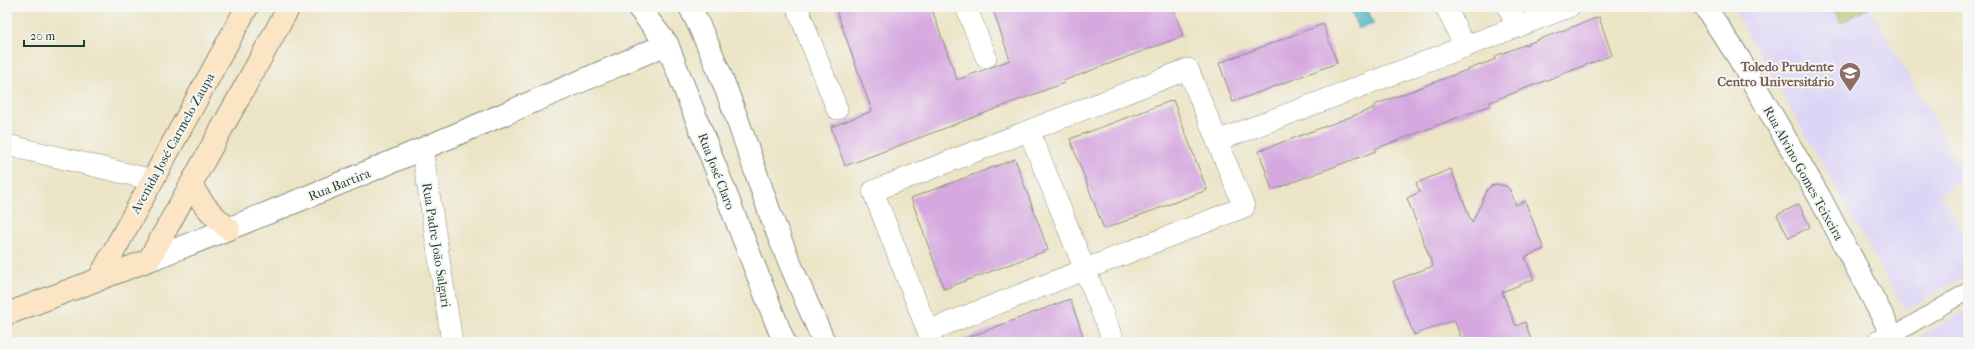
<svg xmlns="http://www.w3.org/2000/svg" width="1975" height="349" font-family="'IM FELL French Canon',serif">
<rect width="100%" height="100%" fill="#f6f6f2"/>
<filter id="ink" filterUnits="userSpaceOnUse"><feTurbulence type="fractalNoise" baseFrequency=".025" numOctaves="2"/><feDisplacementMap in="SourceGraphic" scale="8" xChannelSelector="R" yChannelSelector="G"/><feConvolveMatrix kernelMatrix="1 2 1 2 8 2 1 2 1" color-interpolation-filters="sRGB"/></filter>
<filter id="wash" filterUnits="userSpaceOnUse"><feTurbulence type="fractalNoise" baseFrequency=".012" numOctaves="4" result="noise"/><feDisplacementMap in="SourceGraphic" scale="16" xChannelSelector="R" yChannelSelector="G"/><feGaussianBlur stdDeviation="0.9" result="paint"/><feColorMatrix in="noise" values="0 0 0 0 0 0 0 0 0 0 0 0 0 0 0 0 0 1.4 0 .05"/><feComposite in="paint" operator="in"/></filter>
<g filter="url(#wash)">
<rect width="100%" height="100%" fill="#ece4c6"/>
<!-- built -->
<g fill="#ddd5f6">
<path d="M1733,7H1870L1967,179L1941,194L1968,242V275L1905,310Z"/>
<path d="M1968,309V342H1920L1917,337Z"/>
</g>
<!-- green -->
<path fill="#b0c367" stroke="#68804e" d="M1833,7H1870L1841,23Z"/>
<!-- water -->
<path fill="#43b1c0" stroke="#31777a" d="M1349,7H1367L1374,24L1358,29Z"/>
<g id="blocks">
<!-- building -->
<g fill="#d6a8e0">
<path d="M835,7H931L957,80L1010,60L992,7H1173L1183,36L1063,81L1064,83L845,166L831,127L872,111Z"/>
<path d="M1599,17L1612,55L1490,102L1491,105L1375,149L1376,151L1272,190L1259,151L1374,108V105L1496,59L1495,56Z"/>
<path d="M1323,24L1337,63L1233,102L1219,63Z"/>
<path d="M1173,100L1207,190L1104,229L1070,139Z"/>
<path d="M1015,159L1048,250L944,289L911,198Z"/>
<path d="M1451,169L1472,223L1487,190L1491,186L1496,184L1506,186L1510,190L1516,205L1525,201L1544,249L1525,257L1534,279L1502,292L1516,326L1525,322L1532,342H1463L1454,320L1414,335L1393,281L1433,266L1407,198L1420,192L1416,183Z"/>
<path d="M1799,204L1810,227L1789,238L1777,215Z"/>
<path d="M1070,299L1084,338L1075,342H962L961,340Z"/>
</g>
</g>
</g>
<g filter="url(#ink)">
<use href="#blocks" fill-opacity="0" stroke="#86907d" stroke-width="1"/>
<g fill="none" stroke-linecap="round" stroke-linejoin="round">
<!-- pedestrian casing -->
<g stroke="#86907d" stroke-width="18">
<path id="pedestrian" d="M1892,336L1968,291"/>
</g>
<!-- minor casing -->
<g stroke="#86907d" stroke-width="22">
<g id="minor">
<path d="M797,7L837,109"/>
<path d="M966,7L986,57"/>
<path d="M1446,7L1465,47"/>
<path d="M1508,7L1517,27"/>
<path d="M1029,131L1114,342"/>
<path d="M1217,141L1569,7"/>
<path d="M7,145L153,180"/>
<path d="M422,149L452,342"/>
<path d="M928,331L1244,207L1188,69L873,191L932,342"/>
<path d="M1877,342L1892,336"/>
</g>
</g>
<!-- tertiary casing -->
<g stroke="#86907d" stroke-width="24">
<g id="tertiary">
<path d="M638,7L667,44L784,342"/>
<path d="M690,7C724,74 746,145 771,216C787,259 806,300 824,342"/>
<path d="M1705,7L1737,55L1820,198L1896,342"/>
<path d="M149,260C323,193 495,118 667,44"/>
</g>
</g>
<!-- secondary casing -->
<g stroke="#86907d" stroke-width="24">
<g id="secondary">
<path d="M191,184C201,203 212,215 229,229"/>
<path d="M98,280L247,7"/>
<path d="M7,314L149,260L289,7"/>
</g>
</g>
<!-- pedestrian -->
<use href="#pedestrian" stroke="#fff" stroke-width="16"/>
<!-- minor -->
<use href="#minor" stroke="#fff" stroke-width="21"/>
<!-- tertiary -->
<use href="#tertiary" stroke="#fff" stroke-width="22"/>
<!-- secondary -->
<use href="#secondary" stroke="#fce5c4" stroke-width="22"/>
</g>
</g>
<!-- icons -->
<defs>
<g id="university-pin" transform="scale(1.15)"><path d="M0 17L-7.5 6A9.5 9.5 0 1 1 7.5 6Z" fill="#8d6e63" stroke="#f6f6f2"/><path d="M0-5L7-2L0 1L-7-2ZM-4 1L0 2.5L4 1V4Q0 6-4 4Z" fill="#fff"/></g>
</defs>
<g fill-rule="evenodd">
<use href="#university-pin" x="1850" y="73"/>
</g>
<g text-anchor="middle" stroke-width="4" stroke-linejoin="round" paint-order="stroke">
<!-- education labels -->
<g font-size="13" font-weight="bold" fill="#785e54" stroke="#f6f6f2" text-anchor="end">
<text x="1834" y="71">Toledo Prudente<tspan x="1834" dy="15">Centro Universitário</tspan></text>
</g>
<!-- street labels -->
<g font-size="13" fill="#1f3d34" stroke="#f6f6f2">
<text transform="translate(172 143) rotate(-61)" y="5">Avenida José Carmelo Zaupa</text>
<text transform="translate(717 171) rotate(69)" y="5">Rua José Claro</text>
<text transform="translate(1804 173) rotate(61)" y="5">Rua Alvino Gomes Teixeira</text>
<text transform="translate(339 184) rotate(-22)" y="5">Rua Bartira</text>
<text transform="translate(437 245) rotate(81)" y="5">Rua Padre João Salgari</text>
</g>
</g>
<!-- margin -->
<rect width="1975" height="349" fill="none" stroke="#f6f6f2" stroke-width="24"/>
<!-- scale -->
<path d="M24 40v6h60v-6" fill="none" stroke="#1f3d34" stroke-width="2"/>
<text x="30" y="40" font-size="12" fill="#1f3d34" stroke="#f6f6f2" stroke-width="3" paint-order="stroke">20 m</text>
</svg>
